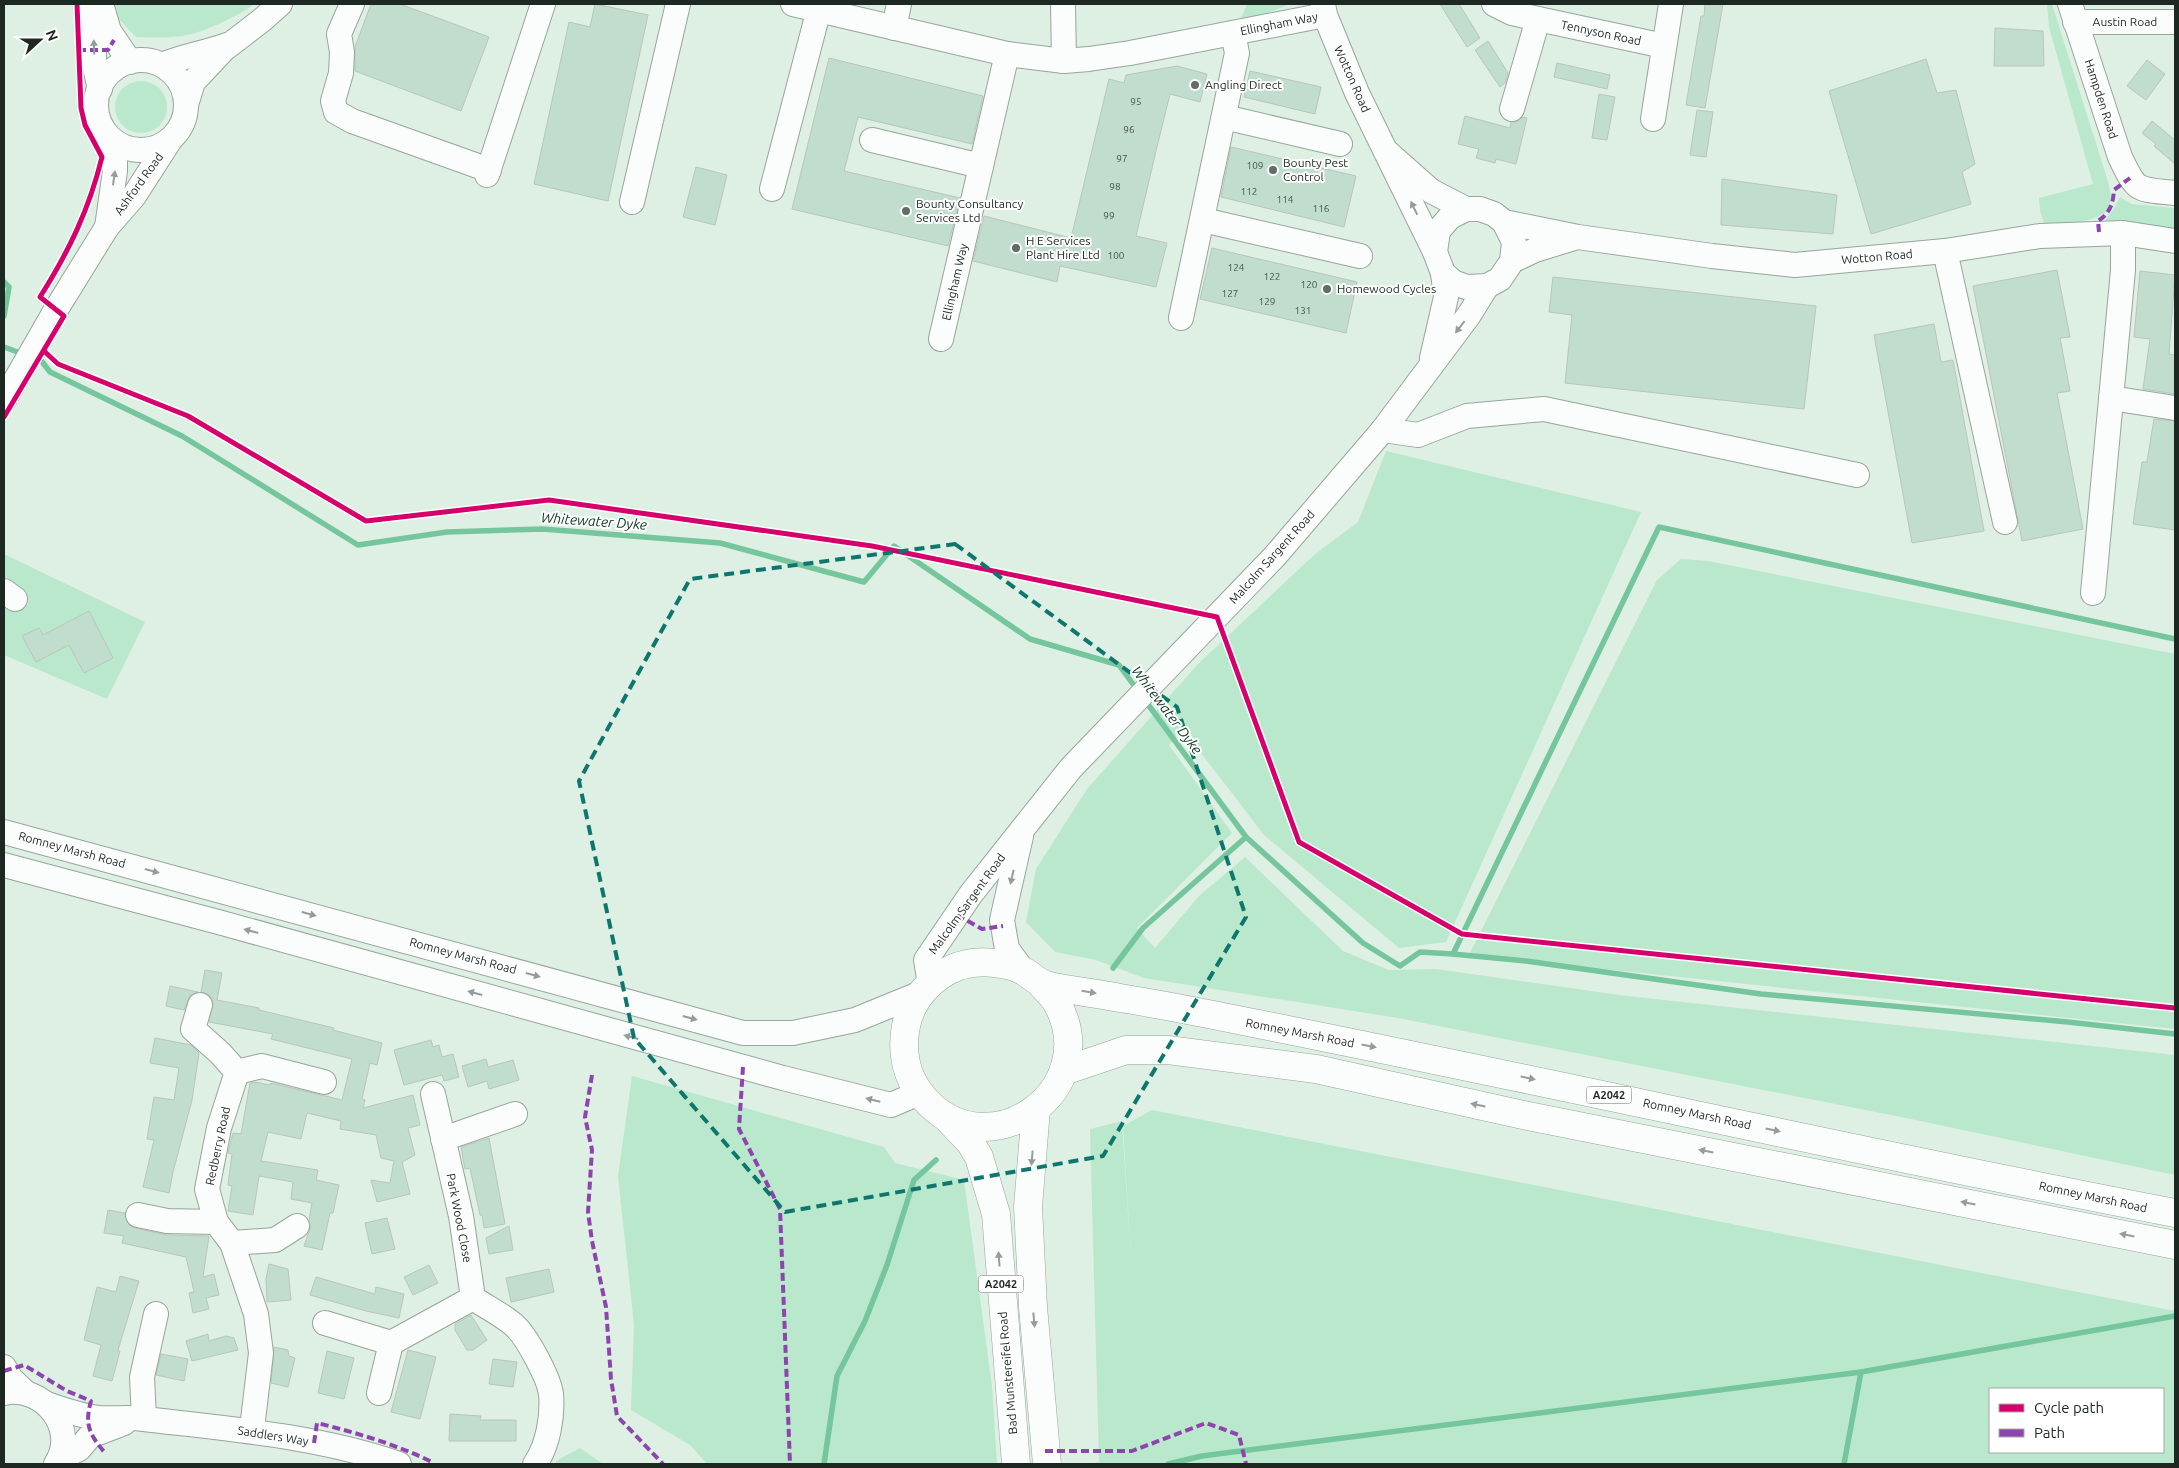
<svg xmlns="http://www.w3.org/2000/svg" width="2179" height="1468" font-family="Ubuntu,sans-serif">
<rect width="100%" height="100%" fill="#deefe4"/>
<!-- green -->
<g fill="#bae8cd" fill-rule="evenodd">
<path d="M114,4H254C237,17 204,32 183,36C168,38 151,37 136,37L115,15Z"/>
<path d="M1247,4H1290L1263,15L1241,18Z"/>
<path d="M2047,4H2052L2105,172C2108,182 2113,195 2109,206C2104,223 2060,224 2045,226L2040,211L2039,198L2093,184L2049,27Z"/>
<circle cx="141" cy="107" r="26"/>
<path d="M2120,197L2131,204L2175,208V231L2120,221L2104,222L2113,210Z"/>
<path d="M1386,451L1641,512L1446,942L1399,948L1264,835L1182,728L1169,745L1232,833L1137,928L1155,948L1199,896L1245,857L1343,951L1389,970L1436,969L1627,996L2175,1055V1175L1906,1118L1398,1018L1144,978L1096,960L1055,952L1026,922L1036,869L1087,789L1198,664L1314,555L1358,522Z"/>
<path d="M4,554L145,622L107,699L4,655ZM89,611L113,658L84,673L69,645L36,662L22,636L39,628L43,635Z"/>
<path d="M1681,559L1708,561L2175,654V1029L1469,955L1657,580Z"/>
<path d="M632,1076L884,1147L895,1163L964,1180L992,1386L997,1464H707L690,1445L631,1410L634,1325L618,1176Z"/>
<path d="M1152,1110L2175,1311V1464H1089L1099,1462L1090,1129L1122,1121L1132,1274L1123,1126ZM1990,1389H2163V1452H1990Z"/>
<path d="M580,1448L603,1464H556V1461Z"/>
</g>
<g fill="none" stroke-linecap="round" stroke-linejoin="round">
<!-- stream -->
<g stroke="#75c69d" stroke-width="5.5">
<path d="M4,282L9,287L4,316"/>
<path d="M4,347L23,354"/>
<path d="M34,357L40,359L50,372L182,436L358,545L447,532L543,529L720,543L864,582L894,546L1030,639L1119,665L1138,691"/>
<path d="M1144,699L1246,837L1363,943L1400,966L1420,952L1453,954L1526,961L1761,994L2068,1022L2175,1034"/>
<path d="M1453,954L1659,527L2175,639"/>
<path d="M1113,968L1143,928L1246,837"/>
<path d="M824,1464L837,1376L865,1321L887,1265L914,1180L936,1160"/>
<path d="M1168,1464L1202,1456L1861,1372L2175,1316"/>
<path d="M1844,1464L1861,1372"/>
</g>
</g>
<!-- building -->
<g fill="#c1ddcd" stroke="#b9c6be">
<path d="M371,4H400L489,37L461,111L355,71V47Z"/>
<path d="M595,4L648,15L608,201L534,184L569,22L590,27Z"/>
<path d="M1440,4H1459L1480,38L1467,47Z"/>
<path d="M1705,4H1723L1705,108L1686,105L1701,16H1704Z"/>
<path d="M1995,28L2043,31L2044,66H1994Z"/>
<path d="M1488,41L1508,73L1505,83L1500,87L1475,50Z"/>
<path d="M829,58L983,96L972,144L858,117L844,171L960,198L948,246L792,209Z"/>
<path d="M1926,59L1937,93L1956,90L1975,164L1962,172L1971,204L1871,234L1829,91Z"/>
<path d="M2147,60L2165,74L2146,100L2127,86Z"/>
<path d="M1557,63L1610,75L1607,89L1554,77Z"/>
<path d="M1177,66L1207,74L1200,102L1170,94L1156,151L1136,236L1167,243L1156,287L1060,266L1057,282L973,261L984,216L1071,238L1109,79L1124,83L1126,75Z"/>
<path d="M1250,71L1321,87L1315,114L1244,97Z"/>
<path d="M1599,94L1615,97L1607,140L1592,138Z"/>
<path d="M1697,110L1713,112L1706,157L1690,155Z"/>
<path d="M1465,116L1510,128L1511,122H1516L1523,117L1527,118L1516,164L1496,159L1495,163L1476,158L1479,149L1458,144Z"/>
<path d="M2152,121L2175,140V164L2154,146L2156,144L2142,133Z"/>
<path d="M1231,147L1356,176L1344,227L1221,197Z"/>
<path d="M696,167L727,175L715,225L683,217Z"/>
<path d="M1722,179L1837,195L1833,234L1721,225Z"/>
<path d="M1212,248L1357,282L1346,333L1200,299Z"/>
<path d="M2057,270L2070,337L2060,338L2070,391L2057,393L2083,529L2022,541L1973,286Z"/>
<path d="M2140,271L2175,275L2169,354L2175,355V394L2143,389L2150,339L2134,337Z"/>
<path d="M1553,277L1816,306L1804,409L1565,383L1572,315L1549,312Z"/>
<path d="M1934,324L1941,362L1953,360L1984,531L1912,543L1874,335Z"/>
<path d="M2154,419L2175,421V530L2133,524L2142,462H2147Z"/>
<path d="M89,611L113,658L84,673L69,645L36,662L22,636L39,628L43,635Z"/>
<path d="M205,970L222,973L217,1000L259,1008V1010L334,1028L333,1030L382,1043L377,1065L370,1063L362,1099L365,1100L363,1108L413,1095L420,1125L408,1128L415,1155L402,1162L410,1194L377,1202L371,1180L390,1183L394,1161L381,1158L376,1135L340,1129L341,1121L307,1113L301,1139L268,1132L261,1161L318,1170L316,1180L339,1185L333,1213H330L322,1250L304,1246L311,1226L309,1220L312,1203L291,1199L293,1182L259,1176L253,1215L228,1211L232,1186L228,1185L232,1154L228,1153L233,1133L241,1134L250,1083L255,1082L270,1085L271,1083L342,1100L352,1059L271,1039L273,1034L209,1022L213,1001L210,995L201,992Z"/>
<path d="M170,986L198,992L190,995L184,1010L166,1006Z"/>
<path d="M155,1038L191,1045L199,1053L192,1100L173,1172L169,1193L143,1187L154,1140L147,1139L154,1097L174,1100L179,1068L150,1063Z"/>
<path d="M431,1040L433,1047L439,1045L442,1057L453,1054L459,1077L444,1081L442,1075L404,1085L394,1050Z"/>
<path d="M486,1059L488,1067L513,1060L519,1080L489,1089L487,1081L468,1087L462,1066Z"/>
<path d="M489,1138L505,1224L484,1228L482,1215H480L470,1168L465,1169L461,1147Z"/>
<path d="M108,1210L125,1213L129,1225L135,1228L167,1235L209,1236L203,1277L214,1274L219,1295L206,1298L209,1309L193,1313L189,1293L194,1292L186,1257L122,1243L124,1236L104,1233Z"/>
<path d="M387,1218L395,1249L372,1254L365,1223Z"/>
<path d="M509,1226L513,1250L489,1254L486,1238Z"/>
<path d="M269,1264L288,1269L291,1300L267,1302L266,1279Z"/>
<path d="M429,1265L438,1283L413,1295L404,1277Z"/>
<path d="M549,1269L554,1292L511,1302L506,1278Z"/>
<path d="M120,1276L139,1281L118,1350L120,1351L112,1381L93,1376L101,1345L84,1340L97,1287L116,1292Z"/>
<path d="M316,1277L375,1294L376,1287L404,1294L399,1318L366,1311L310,1295Z"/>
<path d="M471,1315L487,1340L473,1350H467L455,1330V1324Z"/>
<path d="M208,1334L209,1341L226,1336L234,1338L238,1350L192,1361L186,1341Z"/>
<path d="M274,1347L288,1350L289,1356L295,1358L288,1387L271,1383Z"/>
<path d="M408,1350L436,1357L420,1419L391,1412Z"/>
<path d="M327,1351L354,1358L344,1399L318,1393Z"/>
<path d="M161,1354L188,1359L184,1381L156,1375Z"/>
<path d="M493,1359L517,1362L513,1387L489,1384Z"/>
<path d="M450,1414L481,1416L480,1420H516V1441H449Z"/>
</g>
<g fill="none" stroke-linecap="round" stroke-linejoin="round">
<!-- minor casing -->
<g stroke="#98a59c" stroke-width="26">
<g id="minor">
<path d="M93,4L94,63L100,89"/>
<path d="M101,4L109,31L130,62"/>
<path d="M352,4L339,34L342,52L341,73L333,101L336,112L352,121L489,170"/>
<path d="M793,4L1007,54L1064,61L1089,59L1130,53L1325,15"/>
<path d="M1063,4L1064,61"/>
<path d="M1323,4L1325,15L1357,93L1435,252"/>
<path d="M1494,4L1512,13L1538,19L1664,46"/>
<path d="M2070,4L2120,157C2137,193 2137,189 2175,193"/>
<path d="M2075,22H2175"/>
<path d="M894,28L899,4"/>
<circle cx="141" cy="105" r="45"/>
<path d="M162,65C183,56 205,53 227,45"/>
<path d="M186,105L193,82L223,50L262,20L280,4"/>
<path d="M1512,109L1538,19"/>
<path d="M1224,117L1340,144"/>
<path d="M1653,119L1671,4"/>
<path d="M104,131L115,158V171L107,227"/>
<path d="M872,140L981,166"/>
<path d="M1387,152L1431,191L1466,209H1480L1494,214L1504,222L1514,242L1512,261L1500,279L1487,286L1466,287L1453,282L1443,273L1435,252L1438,231L1450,217L1466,209"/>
<path d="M487,175L543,4"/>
<path d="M772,189L819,9"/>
<path d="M632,202L678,4"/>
<path d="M1203,220L1360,256"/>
<path d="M1504,222L1578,237L1712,256L1795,265L1945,251L2040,236L2123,233L2175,241"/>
<path d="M1945,251L2005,522"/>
<path d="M1512,261L1535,250L1574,238"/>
<path d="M1181,318L1237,53L1233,33"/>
<path d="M941,339L1007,54"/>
<path d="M1432,358L1446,297L1443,273"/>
<path d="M2111,398L2175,408"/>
<path d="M4,400L57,308L107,227L134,196L170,140"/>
<path d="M1383,430L1418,435L1467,416L1544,409L1857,475"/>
<path d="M4,591L15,599"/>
<path d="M2093,593L2123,270V233"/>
<path d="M4,832L743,1033H793L855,1020L921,993"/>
<path d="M1021,836L1002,920L1007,949L1024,972"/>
<path d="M4,865L222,923L783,1078L891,1105L919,1093"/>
<path d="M930,984L926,960L971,894L1071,768L1275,556L1383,430L1469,315L1487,286"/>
<path d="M200,1005L193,1029L220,1053L237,1072"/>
<path d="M433,1094L461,1216L473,1298C486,1307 503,1315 515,1326C527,1337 549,1378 551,1394C553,1416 548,1446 535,1464"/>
<path d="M443,1139L515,1114"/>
<path d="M138,1215L167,1221L216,1222"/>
<path d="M232,1243L275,1240L297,1226"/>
<path d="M325,1323L391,1343L473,1298"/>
<path d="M4,1367L11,1379L26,1393"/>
<path d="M4,1393C43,1384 79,1429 56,1464"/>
<path d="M379,1393L391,1343"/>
<path d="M47,1404C64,1410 81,1416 99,1418C114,1419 129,1417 144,1419C230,1429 318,1436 399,1464"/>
<path d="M144,1419L142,1377L156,1314"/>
<path d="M249,1431L253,1420L261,1353L256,1314L232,1243L216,1222L207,1189L219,1128L237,1072L262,1066L324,1082"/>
<path d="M59,1459L79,1449L90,1436L124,1423"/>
</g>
</g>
<!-- major casing -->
<g stroke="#98a59c" stroke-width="29">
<g id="major">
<path d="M1041,984C1046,990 1053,996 1057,1003C1105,1090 987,1173 923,1097C906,1077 901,1052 906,1026C911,999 933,975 959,966C972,962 987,961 1001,964C1008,965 1018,968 1025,972C1032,976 1037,982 1046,985C1070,991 1096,993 1120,998C1165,1005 1209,1014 1253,1023C1561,1084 1867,1154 2175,1213"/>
<path d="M1064,1071L1126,1050H1168L1316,1069L1528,1116L2175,1245"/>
<path d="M1036,1109L1028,1207L1033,1307L1047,1464"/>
<path d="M947,1118L970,1142L979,1157L996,1214L1016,1464"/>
</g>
</g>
<!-- minor -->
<use href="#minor" stroke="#fafdfb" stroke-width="24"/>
<!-- major -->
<use href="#major" stroke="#fafdfb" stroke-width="28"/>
<!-- quiet -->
<g stroke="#8e44ad" stroke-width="4" stroke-dasharray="8 4" stroke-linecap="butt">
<path d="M78,50H108L114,40"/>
<path d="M2099,232L2098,221C2110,213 2113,204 2114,190L2130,178"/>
<path d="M957,915L982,929L1003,926"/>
<path d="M743,1067L739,1129L780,1209L790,1464"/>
<path d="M592,1075L585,1117L592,1150L588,1212L592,1241L606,1307L611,1379L617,1416L663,1464"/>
<path d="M4,1371L24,1365L67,1391L91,1401C84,1426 90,1435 106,1454"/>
<path d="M314,1443L317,1423C357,1433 395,1444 432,1462"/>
<path d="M1045,1451H1132L1206,1423L1239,1435L1246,1464"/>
</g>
<!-- cycleway casing -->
<g stroke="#fff" stroke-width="8">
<g id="cycleway">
<path d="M44,351L58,364L188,416L366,521L549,500L872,546L1217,617L1299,842L1462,934L2175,1008"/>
<path d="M4,417L64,316L40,297C69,251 89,210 102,157L85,125L81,108L77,4"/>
</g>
</g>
<!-- cycleway -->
<use href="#cycleway" stroke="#d6006c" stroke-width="5"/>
</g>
<!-- one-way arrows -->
<defs><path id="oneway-solid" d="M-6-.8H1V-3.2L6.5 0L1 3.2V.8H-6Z" transform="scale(1.25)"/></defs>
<g fill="#969d99">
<use href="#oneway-solid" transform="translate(94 47) rotate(-92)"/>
<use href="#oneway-solid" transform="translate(114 178) rotate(-82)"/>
<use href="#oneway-solid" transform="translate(1414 208) rotate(-116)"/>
<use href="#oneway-solid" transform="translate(1460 327) rotate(128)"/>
<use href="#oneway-solid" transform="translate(152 871) rotate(15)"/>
<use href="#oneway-solid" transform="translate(1012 877) rotate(103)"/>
<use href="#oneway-solid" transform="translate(309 914) rotate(15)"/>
<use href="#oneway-solid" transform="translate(251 931) rotate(-165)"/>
<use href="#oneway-solid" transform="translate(533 975) rotate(15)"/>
<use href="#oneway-solid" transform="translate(1089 992) rotate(10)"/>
<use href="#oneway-solid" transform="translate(475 993) rotate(-165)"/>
<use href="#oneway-solid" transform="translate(690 1018) rotate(15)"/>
<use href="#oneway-solid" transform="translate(631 1037) rotate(-165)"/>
<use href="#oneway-solid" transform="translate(1369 1046) rotate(11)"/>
<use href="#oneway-solid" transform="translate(1528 1078) rotate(12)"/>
<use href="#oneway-solid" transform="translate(873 1100) rotate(-166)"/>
<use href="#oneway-solid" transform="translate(1478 1105) rotate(-168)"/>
<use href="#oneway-solid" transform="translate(1773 1130) rotate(12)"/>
<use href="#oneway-solid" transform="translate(1706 1151) rotate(-169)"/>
<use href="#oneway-solid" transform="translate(1032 1158) rotate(95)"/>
<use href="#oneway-solid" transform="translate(1968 1203) rotate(-169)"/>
<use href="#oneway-solid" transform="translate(2127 1235) rotate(-169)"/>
<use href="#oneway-solid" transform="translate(999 1259) rotate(-94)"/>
<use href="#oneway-solid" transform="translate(1034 1320) rotate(85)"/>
</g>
<!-- marked area -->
<path fill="none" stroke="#0f766e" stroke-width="4" stroke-dasharray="10 6" stroke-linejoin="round" d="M955,544L1177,707L1246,917L1103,1156L785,1212L634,1038L579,781L690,579Z"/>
<!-- markers -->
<g fill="#606e65" stroke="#fff" stroke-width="2">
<circle cx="1195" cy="85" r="5"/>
<circle cx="1273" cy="170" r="5"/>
<circle cx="906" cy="211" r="5"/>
<circle cx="1016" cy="248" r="5"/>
<circle cx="1327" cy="289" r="5"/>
</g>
<g text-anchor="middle" stroke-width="4" stroke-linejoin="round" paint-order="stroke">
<!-- number labels -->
<g font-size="10" fill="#45554c">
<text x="1136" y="105">95</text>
<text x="1129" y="133">96</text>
<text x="1122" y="162">97</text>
<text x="1255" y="169">109</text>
<text x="1115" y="190">98</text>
<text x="1249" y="195">112</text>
<text x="1285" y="203">114</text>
<text x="1321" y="212">116</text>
<text x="1109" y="219">99</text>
<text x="1116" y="259">100</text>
<text x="1236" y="271">124</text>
<text x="1272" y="280">122</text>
<text x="1309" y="288">120</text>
<text x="1230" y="297">127</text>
<text x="1267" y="305">129</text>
<text x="1303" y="314">131</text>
</g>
<!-- shield labels -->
<g fill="#fff" stroke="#606864" stroke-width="1">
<rect x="1586.5" y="1086.5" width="45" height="17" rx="4"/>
<rect x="978.5" y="1275.5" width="45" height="17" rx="4"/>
</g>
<g font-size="11" font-weight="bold" fill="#1c2821">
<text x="1609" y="1099">A2042</text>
<text x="1001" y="1288">A2042</text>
</g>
<!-- street labels -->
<g font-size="12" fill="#1c2821" stroke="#fff">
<text x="2125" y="26">Austin Road</text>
<text transform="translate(1279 24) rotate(-11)" y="4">Ellingham Way</text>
<text transform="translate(1601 33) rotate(12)" y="4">Tennyson Road</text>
<text transform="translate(1352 79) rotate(66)" y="4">Wotton Road</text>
<text transform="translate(2101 99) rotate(72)" y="4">Hampden Road</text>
<text transform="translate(139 184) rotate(-54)" y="4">Ashford Road</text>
<text transform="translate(1877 257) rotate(-5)" y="4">Wotton Road</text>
<text transform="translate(955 282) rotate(-77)" y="4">Ellingham Way</text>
<text transform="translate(1272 557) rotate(-48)" y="4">Malcolm Sargent Road</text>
<text transform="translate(72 850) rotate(15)" y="4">Romney Marsh Road</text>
<text transform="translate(967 904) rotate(-54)" y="4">Malcolm Sargent Road</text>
<text transform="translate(463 956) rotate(15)" y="4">Romney Marsh Road</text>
<text transform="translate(1300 1033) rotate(11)" y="4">Romney Marsh Road</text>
<text transform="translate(1697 1114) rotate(12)" y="4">Romney Marsh Road</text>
<text transform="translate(218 1146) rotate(-78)" y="4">Redberry Road</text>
<text transform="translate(2093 1197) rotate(12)" y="4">Romney Marsh Road</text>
<text transform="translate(459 1218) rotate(79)" y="4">Park Wood Close</text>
<text transform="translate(1008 1373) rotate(-95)" y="4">Bad Munstereifel Road</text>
<text transform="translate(273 1436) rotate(9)" y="4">Saddlers Way</text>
</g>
<!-- poi labels -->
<g font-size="12" fill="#1c2821" stroke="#fff" text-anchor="start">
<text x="1205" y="89">Angling Direct</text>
<text x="1283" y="167">Bounty Pest<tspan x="1283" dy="14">Control</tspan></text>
<text x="916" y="208">Bounty Consultancy<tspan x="916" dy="14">Services Ltd</tspan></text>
<text x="1026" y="245">H E Services<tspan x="1026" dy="14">Plant Hire Ltd</tspan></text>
<text x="1337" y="293">Homewood Cycles</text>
</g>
<!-- water labels -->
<g font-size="14" font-style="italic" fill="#0a3923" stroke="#fff">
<text transform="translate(594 521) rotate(4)" y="5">Whitewater Dyke</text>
<text transform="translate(1167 710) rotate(53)" y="5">Whitewater Dyke</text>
</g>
</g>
<!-- border -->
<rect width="2179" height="1468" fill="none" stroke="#1c2821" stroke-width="10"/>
<!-- legend -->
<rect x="1989" y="1388" width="175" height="65" fill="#ffffff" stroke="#a4a9a6"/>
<rect x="1999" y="1404" width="25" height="8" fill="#d6006c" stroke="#a4a9a6"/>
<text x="2034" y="1413" font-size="15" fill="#1c2821">Cycle path</text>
<rect x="1999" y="1429" width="25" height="8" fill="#8e44ad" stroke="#a4a9a6"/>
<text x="2034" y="1438" font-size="15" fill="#1c2821">Path</text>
<!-- north arrow -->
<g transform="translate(40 40) rotate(69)" stroke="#ffffff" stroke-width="4" paint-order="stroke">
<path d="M0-4L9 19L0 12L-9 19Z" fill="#1c2821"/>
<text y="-8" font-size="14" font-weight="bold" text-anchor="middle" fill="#1c2821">N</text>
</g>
</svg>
